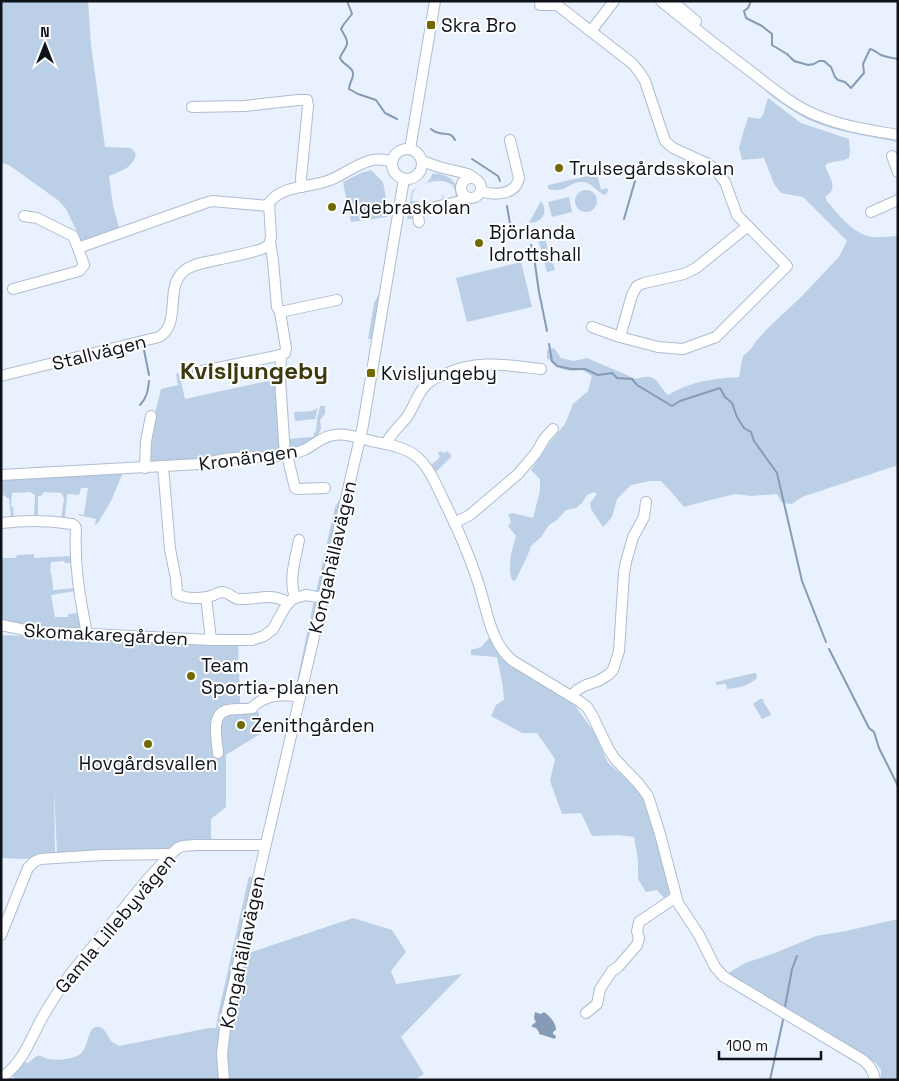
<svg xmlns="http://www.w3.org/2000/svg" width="899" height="1081" font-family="'Space Grotesk',sans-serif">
<rect width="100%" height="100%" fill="#e8f1fd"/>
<!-- green -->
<g fill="#bbcfe7">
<path d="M1,1H88L91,45L105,147L131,148L136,154C133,168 121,171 109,176L113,206L120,231L82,242L66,209L59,201L9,165L1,163Z"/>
<path d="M765,91L771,93L786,103L898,140V142C867,136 836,132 807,119C792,111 778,101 765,91Z"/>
<path d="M768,98L801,123L849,139L850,152L849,158L844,160L828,163L825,166C829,176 839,189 826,196V200C839,215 852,234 873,237C881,238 890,236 898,236V465L802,497L792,504L782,503L777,494L751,496L735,494L706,501L684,507L673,494L661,481H650L631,485L617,499L612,517L603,527L591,509L590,503L597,494L594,492L587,495L582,503L576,508L566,510L557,520L549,525L541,537L531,546L527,557L515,581L512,580C507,567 512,549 516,536L508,526L511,522L508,514L513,513L533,518L540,491V479L531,470L551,441L565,424L573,404L588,391L592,376L582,370C564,372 560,370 547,358V350L554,348L561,358L574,361L587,358L636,379C658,372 655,382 668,395C693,381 710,379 739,377L743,356L751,349L756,341L770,326L802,296L839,257L847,241L803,197L781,193L774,184L764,158L742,160L739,147L748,117L760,119L763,115Z"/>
<path d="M371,170L383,182L387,203V217L351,222L343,182L361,173Z"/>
<path d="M432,174C447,172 460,182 458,198L451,199V198L456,196C455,193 455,188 452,185C444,177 417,182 413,193C412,195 412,200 412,201H418L419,206L443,201L442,195H443L445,201L416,209L413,212L414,219H407L412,191C419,185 431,183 432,174Z"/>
<path d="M597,174L601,190L607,188L608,191L605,195C596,192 592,182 582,182C569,181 567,194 548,189V185Z"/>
<circle cx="586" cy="201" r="11"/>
<path d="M569,197L572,212L552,217L548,202Z"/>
<path d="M541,201C549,212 542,223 529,223Z"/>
<path d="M545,238L548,251L553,250L554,254L551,255L555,270L547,272L538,239Z"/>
<path d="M521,262L532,307L467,322L456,278Z"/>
<path d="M380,292L372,338L370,339H368L374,303Z"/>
<path d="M179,373L185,399L277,379L282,442L278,453L158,465L149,460L151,429L161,389L178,385L176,374Z"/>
<path d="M320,406H325V414L320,420L321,428L317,438L290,451L287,439L313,437L314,433L316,431L317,419Z"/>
<path d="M318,408L315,419L295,421L294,412C302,411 311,413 318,408Z"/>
<path d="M440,451L444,453L447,451L452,456L434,474L429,467L438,459L440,456L438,454Z"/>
<path d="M124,470L111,501L98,523L95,525L96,519L78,515V514L84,515L88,488H81L79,495L69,494L67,495L65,519H61L64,498L61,493L44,492L41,496H38V517H34L35,495L30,492L12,493L11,506L13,507L14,518H11L9,498H6V496L1,495V476Z"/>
<path d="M342,496L320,590L316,592L335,507Z"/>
<path d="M34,554V558L72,556V563H65L64,561L51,562L50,571L52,577L53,590L75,588V591L51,595L55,617H68V614L79,613L81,627L80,629H45L1,621V558H16L17,555Z"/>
<path d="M314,600L317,602V604L297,690L295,691Z"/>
<path d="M1,635L238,645L240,703L259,713L260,734L226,755V807L211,819V841L177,843L168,850L57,854L54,786L55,854L25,859L1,858Z"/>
<path d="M491,636L496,649L503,660L571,700L594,732L608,763L634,785L646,801L657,844L672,891L664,898L657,890L646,892L638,879V860L634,837L618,835L592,836L581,813L562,814L550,781L555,759L537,733H522L491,716L496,705L504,700L503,687L497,657L471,655V650L481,647Z"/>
<path d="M754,673H756L757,678C748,686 738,688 727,689L726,684L716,685V682Z"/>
<path d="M760,699H763C764,705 769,709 771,715L762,719L753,704Z"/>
<path d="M249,876L252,878L251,891L221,1028L232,1027L246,954L353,918L392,930L406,952L391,971L396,984L462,974L401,1037L424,1074L415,1080H14L13,1075L24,1062L28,1063C31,1061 34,1057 37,1056C42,1055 44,1058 48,1059C56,1061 72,1059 79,1055C90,1049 86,1024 100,1027C106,1029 108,1038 112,1042C114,1043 116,1044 119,1046L209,1028H216L219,1010Z"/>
<path d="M898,919V1080H881V1070L876,1063L853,1048L727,974L745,963L775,953L816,936L846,931Z"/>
</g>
<!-- water -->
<path fill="#869bb5" d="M535,1012L541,1014L544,1012C550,1016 556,1023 556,1030L553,1032V1034L556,1036L555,1039L539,1034V1032L536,1028L532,1027V1025L536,1022L534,1018Z"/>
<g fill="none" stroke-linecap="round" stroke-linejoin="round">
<!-- stream -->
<g stroke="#869bb5" stroke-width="2">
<path d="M347,1L351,11L352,14L344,24L341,29C343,33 347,38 347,42C348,47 341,53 340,58C343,65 352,66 353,73C354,79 349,82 349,89L358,94L376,100L385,113L397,119"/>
<path d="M751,1L748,8L744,11L746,18L762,26L772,34V45L787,54L794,61L808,65L814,64L819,61H824L831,67L835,77L838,80L845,82L851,88L864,73L863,64L870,49C875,50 877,53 881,55C886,57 892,58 898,59"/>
<path d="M431,129C441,138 450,129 455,140"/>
<path d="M472,159L498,176L500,181"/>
<path d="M507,206L511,230L519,237"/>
<path d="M624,219L635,181"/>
<path d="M531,245L533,250L539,292L547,331"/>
<path d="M549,344L552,361L557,366L571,369H585L598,375L612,373L617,378L632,379L637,385L672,406L680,401L720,388L725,397L732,403L737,417L744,428L751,432L754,441L777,473L802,581L826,642"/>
<path d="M144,350L149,375"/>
<path d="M140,405C147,398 148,390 149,381"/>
<path d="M829,649L869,728L874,732L879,748L898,786"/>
<path d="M785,1007L792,969L797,956"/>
<path d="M770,1080L783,1020"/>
</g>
<!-- minor casing -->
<g stroke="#afbdd0" stroke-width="12">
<g id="minor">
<path d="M661,1C693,27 725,52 758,77C776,91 794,106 816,115C841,126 870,130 898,135"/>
<path d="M672,1L696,21"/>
<path d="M540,5H557L633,64L640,73L645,81L665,141L673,148L706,163L715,169L725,182L737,215L787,266L716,337L683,349L658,347L620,337L632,295L637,286L644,283L684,274L696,268L748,226"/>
<path d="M591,31L614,1"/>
<path d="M192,107L244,106L298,100H307L308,106L301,178L302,187"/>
<circle cx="407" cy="164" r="15"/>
<path d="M410,149L435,1"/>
<path d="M892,156L898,172"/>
<path d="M422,161L439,167L468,174L474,178"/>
<circle cx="471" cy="188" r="10"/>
<path d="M481,191C494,196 516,195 519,178L510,140"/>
<path d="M871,212L898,200"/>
<path d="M24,216L37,218L73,236L78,248"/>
<path d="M419,222C418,216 417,214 422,210L461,201L464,196"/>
<path d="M270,242L273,261L277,307L280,312L286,348L285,353L281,355L280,378L285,456"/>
<path d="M13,289L79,271L84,265L78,248L205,203L212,201L269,206"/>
<path d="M280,312L337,300"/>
<path d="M592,327L620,337"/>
<path d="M198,372L281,355"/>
<path d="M1,376L159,337C182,324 164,287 184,271C193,263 209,262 221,259C235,256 249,253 262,249L269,245L271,237L269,203C283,184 311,188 330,180C343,175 355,165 369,161C376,158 384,160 392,161"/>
<path d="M386,444C390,434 400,426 407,417C414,407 417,393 427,384C431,380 438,377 443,375C477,359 506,365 541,369"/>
<path d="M287,455L295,488L297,489L325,488"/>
<path d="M163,466L170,549L175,574"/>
<path d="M145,468L146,441L151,416"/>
<path d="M1,475L200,464C211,462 222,459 233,458C250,456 269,459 286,455C292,454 299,452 304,450C314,445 323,436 334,435C346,433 360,438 371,441C386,444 406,447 417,457C430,468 436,485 443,499C456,525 468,552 477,579C487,607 489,642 513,661L579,701L587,707L592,715L609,750L615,759L638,783L648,796L660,834L678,903L699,935L715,967L723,976L729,980L863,1060C870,1066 873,1070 875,1080"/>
<path d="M1,523C27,520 47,520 72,524L75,526L76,529C74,565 80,599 87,634"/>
<path d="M454,523L470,515L518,474L536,453L544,439L553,429"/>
<path d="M176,579L177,594C185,599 202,599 211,596C215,595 218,592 222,592C229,592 233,599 239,599C260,600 266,592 288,602"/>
<path d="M206,597L211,640"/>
<path d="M295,597C288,579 296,558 299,540"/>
<path d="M1,625L30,631L211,640H252L264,636L273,629L284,609L292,599L306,595L323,598"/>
<path d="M571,696L577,690L586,685L598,681L608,675L613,670L619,651L624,573L626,562L633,537L644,517L646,502"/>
<path d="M218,753C217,740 210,713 228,710C236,708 244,710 252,708C264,695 283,693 300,697"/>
<path d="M1,935L28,868L34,862L40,859L103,855L171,854"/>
<path d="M586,1013L597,1004L600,989L612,971L618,967L637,945L639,938L637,931L639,922L676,897"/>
<path d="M1,1078C23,1063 30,1040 42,1018C51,1002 61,987 72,972L147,880L171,854L178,848L183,846L196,845H265"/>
<path d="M224,1080L222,1054L227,1012L363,425L404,179"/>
</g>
</g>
<!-- minor -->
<use href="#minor" stroke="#fff" stroke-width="10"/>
</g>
<!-- markers -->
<g fill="#726900" stroke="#fdfdfd" stroke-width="2">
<rect x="426" y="20" width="10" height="10" rx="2.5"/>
<circle cx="559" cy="168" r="5"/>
<circle cx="332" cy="207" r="5"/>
<circle cx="479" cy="243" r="5"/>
<rect x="366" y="368" width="10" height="10" rx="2.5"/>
<circle cx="191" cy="676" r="5"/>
<circle cx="241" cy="725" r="5"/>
<circle cx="148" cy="744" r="5"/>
</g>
<g text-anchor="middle" stroke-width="4" stroke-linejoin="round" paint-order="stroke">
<!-- poi labels -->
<g font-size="19" fill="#0e131a" stroke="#fdfdfd" text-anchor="start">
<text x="441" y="32">Skra Bro</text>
<text x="569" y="175">Trulsegårdsskolan</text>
<text x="342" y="214">Algebraskolan</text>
<text x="489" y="239">Björlanda<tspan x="489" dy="22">Idrottshall</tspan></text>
<text x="381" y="380">Kvisljungeby</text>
<text x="201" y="672">Team<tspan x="201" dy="22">Sportia-planen</tspan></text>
<text x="251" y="732">Zenithgården</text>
<text x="148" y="770" text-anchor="middle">Hovgårdsvallen</text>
</g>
<!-- street labels -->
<g font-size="19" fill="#0e131a" stroke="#fdfdfd">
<text transform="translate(99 352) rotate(-14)" y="7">Stallvägen</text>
<text transform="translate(248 457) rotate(-8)" y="7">Kronängen</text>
<text transform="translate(332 557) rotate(-77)" y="7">Kongahällavägen</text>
<text transform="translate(106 634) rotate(3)" y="7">Skomakaregården</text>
<text transform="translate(115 923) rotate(-50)" y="7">Gamla Lillebyvägen</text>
<text transform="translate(242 952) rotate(-78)" y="7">Kongahällavägen</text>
</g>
<!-- district labels -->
<g font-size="24" font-weight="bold" fill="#3d390f" stroke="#fdfdfd">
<text x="254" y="379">Kvisljungeby</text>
</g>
</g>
<!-- border -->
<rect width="899" height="1081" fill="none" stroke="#0e131a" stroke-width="5"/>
<!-- north arrow -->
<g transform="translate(45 45)" stroke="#fdfdfd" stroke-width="4" paint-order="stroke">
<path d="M0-4L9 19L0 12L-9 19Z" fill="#0e131a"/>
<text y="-8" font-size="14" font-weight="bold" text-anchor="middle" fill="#0e131a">N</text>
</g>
<!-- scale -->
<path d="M719 1051v8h102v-8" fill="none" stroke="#0e131a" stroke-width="2.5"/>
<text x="726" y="1051" font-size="15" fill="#0e131a" stroke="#fdfdfd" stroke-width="4" paint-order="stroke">100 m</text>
</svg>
